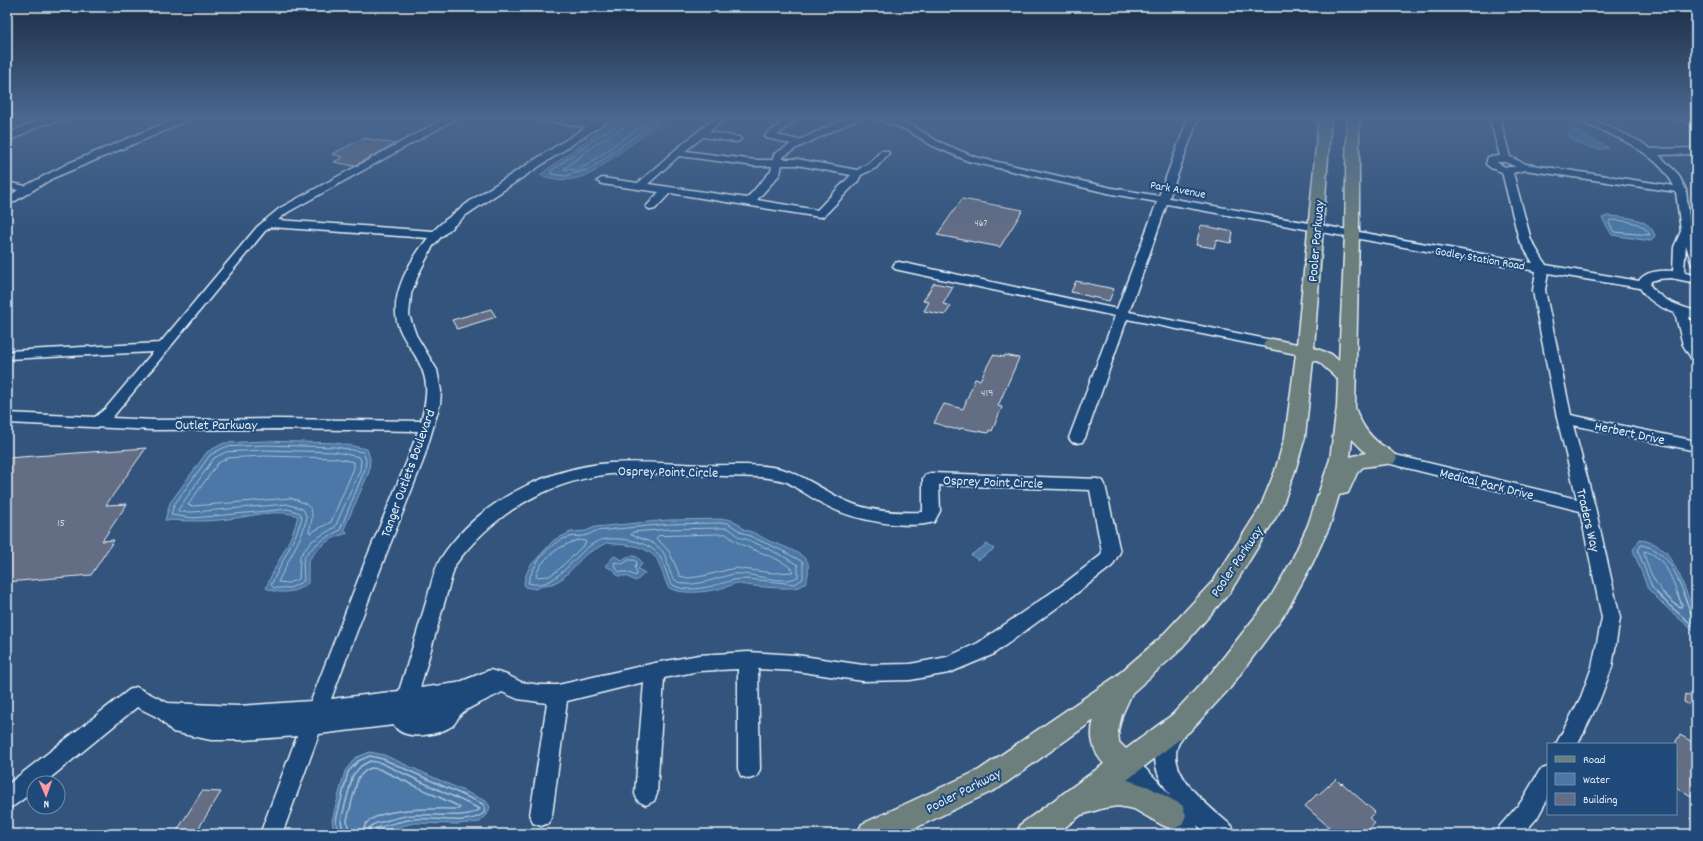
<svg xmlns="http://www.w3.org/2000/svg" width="1703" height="841" font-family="Dekko,sans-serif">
<rect width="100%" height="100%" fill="#33547d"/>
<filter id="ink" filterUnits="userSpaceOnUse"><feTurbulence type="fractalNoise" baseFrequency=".025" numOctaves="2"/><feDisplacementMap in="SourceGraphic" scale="8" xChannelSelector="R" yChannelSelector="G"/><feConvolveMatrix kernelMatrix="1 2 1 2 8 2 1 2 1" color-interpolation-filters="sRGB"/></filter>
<g filter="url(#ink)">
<!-- water -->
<g fill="#4b78a6" stroke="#8aa8c7">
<path d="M625,116H670L592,173C573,181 559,182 540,175L592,136Z"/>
<path d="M1575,130L1609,148C1595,151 1581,146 1570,138L1569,133Z"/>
<path d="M1607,216C1624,217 1650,217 1655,236L1652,240L1650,241L1612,235L1602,218Z"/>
<path d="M265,441L337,443L367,449L370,458L369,472L344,529L348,533C329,538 320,545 308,561V583C295,593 281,595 266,588C275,564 292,542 298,516C277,508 250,517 228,519C207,522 186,521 165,520L170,503L207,452L224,443Z"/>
<path d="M728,519L738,523L744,530C753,531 761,537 769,541C778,544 806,554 808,563C809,567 808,572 808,575C807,581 805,585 799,587C792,590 744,586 736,583C720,591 682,597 668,587L657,559L652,554L644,549L635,546L606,543L585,555L563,578L558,581L552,584L544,585L536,589L525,587L524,583L526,575L530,566L554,540L571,532L586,531L595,527L669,520Z"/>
<path d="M1640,539L1655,544L1666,552L1679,574L1696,616V633L1667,608L1648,589L1633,550Z"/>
<path d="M987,544L994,549L978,560L971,555Z"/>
<path d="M614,556L622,560C629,554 639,554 642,564L638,569L645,573L636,581L626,576H618L614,570L605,566Z"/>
<path d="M370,752L384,755L486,801L490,807L487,815L480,822L457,824L414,823L369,834H337L334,832L332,820L345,771L355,758Z"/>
</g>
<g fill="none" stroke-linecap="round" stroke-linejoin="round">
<!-- shore-far1 -->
<g stroke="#a9c1d7" stroke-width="1">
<path d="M627,116L625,121L594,139L551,171V174L565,176L590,169L663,116"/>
<path d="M632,116L628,125L597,143L564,169L576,170L587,165L655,116"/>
<path d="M1611,220C1625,221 1643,221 1650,235L1614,232L1609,223Z"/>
<path d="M265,445L336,447L363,452L366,460L365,469L340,530L319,542L306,554L303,562L304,581L290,588H274L271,585L297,532L302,518L300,513L288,509L193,518L171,515L174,505L210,455L225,447Z"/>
<path d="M265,450L336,452L359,457L361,460L360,470L335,527L312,541L300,556L299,579L288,583L278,582L302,534L307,518L303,509L287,504L193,512H179L178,510L214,458L226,452Z"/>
<path d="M265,456L335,458L354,462V468L331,522L310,533L309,531C316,509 312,505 291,498L193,506L188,505L218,463L228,458Z"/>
<path d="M728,523L741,532L781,550L803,562V579L795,584C782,583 744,577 734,580C719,584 690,594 675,586C669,584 668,576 666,571C664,567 663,561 660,557C650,541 624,538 607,539C578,540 562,593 528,583C533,564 549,542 569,537C575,536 581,537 587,535C590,534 593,532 596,531L669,524Z"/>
<path d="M727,528C733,530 735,534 739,537C742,539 745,538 748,540C765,547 782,555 798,565V577C780,586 753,572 734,574C719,577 692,589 678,582C667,576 669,560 663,552C656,542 642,539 631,535L633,532L669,529Z"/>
<path d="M726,534C730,537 734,541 739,543C750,550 789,560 793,572L773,573L735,568L703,576L688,578L680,576L669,551L656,538L658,536Z"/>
<path d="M578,540L585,541L586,543L557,571L549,576L536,577C540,558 561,545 578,540Z"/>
<path d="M629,560H634L637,562L635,568L637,573L636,576L627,572H619L614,565L615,562L622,564Z"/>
<path d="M1658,594L1652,587L1638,551L1641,545C1667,550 1675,571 1684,594"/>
<path d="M1664,594C1654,581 1646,567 1644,551C1664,555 1671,577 1678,594"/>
</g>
<!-- shore -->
<g stroke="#a9c1d7" stroke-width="1.5">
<path d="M1657,593L1670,606L1696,628"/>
<path d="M1663,593L1675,604L1681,607L1682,605L1677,593"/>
<path d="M1683,593L1691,613L1696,616"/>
<path d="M338,834L336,820L348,772L358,761L370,756L383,759L483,804L485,807L484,813C467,827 434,816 413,819C401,821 388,825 376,828L373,834"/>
<path d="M343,834L341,820L353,775L361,766L370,761L381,763L480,809C469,820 430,813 413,815C400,816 387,821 374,824L369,828L368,834"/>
<path d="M349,834L347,820L358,778L365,771L371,768L379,769L460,807L459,809C438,809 378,806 365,825C364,828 363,831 362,834"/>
</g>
</g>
<!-- building -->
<g fill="#636d84" stroke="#e8f1f8">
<path d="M364,138L395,144L354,166L334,162L343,157L332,154Z"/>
<path d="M962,199L1000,206L1023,210L1000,247L937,235Z"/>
<path d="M1201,225L1233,232L1231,243L1216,240L1214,248L1196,245Z"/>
<path d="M1076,281L1114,289L1109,301L1071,292Z"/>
<path d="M934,283L953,287L943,304L951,306L945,315L924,311L929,302L923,301Z"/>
<path d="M491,309L496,317L457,329L452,320Z"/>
<path d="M993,355L1004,357L1005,355L1019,358L998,406L1002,407L992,431L989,430L988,433L961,428V429H954L934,423L944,404L963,409L975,379L980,380Z"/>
<path d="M146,448L106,505L127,504L102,541L114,540L91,575L7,582V458Z"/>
<path d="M1685,694L1696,699V708L1684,702Z"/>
<path d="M1680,735L1696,744V799L1676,787V741Z"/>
<path d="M1336,779L1341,784L1342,783L1375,812L1369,818L1375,823L1365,834H1337L1305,806L1317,794L1318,795Z"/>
<path d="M202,791L221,792L195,834H175Z"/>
</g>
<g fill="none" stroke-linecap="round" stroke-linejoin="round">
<!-- minor casing -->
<g stroke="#e8f1f8" stroke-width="3">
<g id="minor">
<path d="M54,116H77L75,118L41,125L7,142V135C22,126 37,120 54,116Z"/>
<path d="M182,116H194L169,129L53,178L7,206V198L18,190L7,188V182L25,186L69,163Z"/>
<path d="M449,116H461L288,212L278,220L433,231L444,221L473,199L586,127L533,119L528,116H552L593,122L603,116H615L466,215L440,238L433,246L419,273L411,294L409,315L416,335L437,370L441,391L440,404L423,461L385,557L331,699L399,691C409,660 418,629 427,599C431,586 434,569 441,558C477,503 545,468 610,463C641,461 672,464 703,465C729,466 757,463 782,469C806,476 825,492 848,502C871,512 898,513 923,512V479L925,475L931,473L1097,479L1103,481L1105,485L1120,552L1112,566L1073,596L992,655L949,673L910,680L863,681L796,671L758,669L760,769L757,776L749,779L741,776L738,769V669L699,671L664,678L657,794L654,801L646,805L638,801L635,794L644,682L567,701L552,815L549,823L541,826L533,823L530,815L547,703L518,699L502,692C492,698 468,707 461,714C457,718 456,723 452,726C439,735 403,742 394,725L319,734L282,834H260L297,736L244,740H211L173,732L159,718L137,707L44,783H34V791L15,805L7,809V785L129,690L136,687L168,703L238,706L311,701L367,557L407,461L418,431L277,429L154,430L7,423V413L95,417L106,408L153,352L7,359V351L160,343L257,227L280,208ZM271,227L428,238C410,260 389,296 398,325C401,334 407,343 413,352C429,377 429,392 421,421L277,419L154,420L112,418L265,231ZM623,473L760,477C769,478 778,479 787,482C792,484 795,488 800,490C809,496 819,502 829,507C854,520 907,530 934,522L940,511L939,485L1090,490L1102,552L1100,556L1061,586L978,643L947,657L910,664L863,665L796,655L748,652L699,655L655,663L558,685H540L521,682L507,675L490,670L457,683L420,688L455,565C495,510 555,477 623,473Z"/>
<path d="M717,116H728L709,132L739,137L741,139L739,141L736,142L703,137L685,151L755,160H773L774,154L791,144L767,138L765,136L767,134L783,122L765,119L760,116H783L794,118L796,120L794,122L777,135L799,140L851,116H864L795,149L783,157V159H797L857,170L869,163L881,151H887L889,153L876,168L861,175L858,181L824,216L820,217L670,193L655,209L651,210L646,207L659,192L602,184L597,181L602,178L638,183L674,151ZM679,156L755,166H772L771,171L747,198L648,184ZM782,165H797L851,175L817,210L757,200L780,174Z"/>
<path d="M874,116H887L915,127L937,141L975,157L1112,188L1159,196L1189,116H1199L1169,198L1533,263L1519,240L1502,172L1491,168L1486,164L1488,157L1500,156L1489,116H1499L1510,157L1526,164L1674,186C1656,149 1605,131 1569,118L1567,116H1581L1605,125L1639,141L1651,149L1696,148V154L1659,155L1678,174L1686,190L1690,225L1696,239V266L1692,265L1686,245L1684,269L1685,273L1696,275V283L1671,278L1658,279L1651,281L1650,285C1660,300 1679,306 1696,311V319L1689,317L1696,342V359L1691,358L1683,345L1675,313C1661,308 1648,301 1640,288L1548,273L1545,290L1571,415L1696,441V451L1573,425L1595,507L1620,618L1612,667L1600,699L1578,744H1556L1581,697L1592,667L1602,618L1580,511L1387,463L1381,462L1379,458L1381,454L1387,453L1577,499L1557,418L1536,309L1533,290L1536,271L1167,204L1129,312L1272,340L1277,341L1279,344L1277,347L1272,348L1127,319L1085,438L1082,442L1077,443L1072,442L1069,438L1115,316L899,270L895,269L893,266L895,263L899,262L1117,309L1157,202L1112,194L968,161L931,145L909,131L876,118ZM1496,162H1505L1516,167H1505ZM1525,170L1676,192L1681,231L1674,247L1673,271C1662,270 1644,271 1639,281L1546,265L1531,240L1513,173Z"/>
<path d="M1674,116H1688L1696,119V125L1676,118Z"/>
<path d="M1175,723L1182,725L1185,732C1183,737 1178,743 1177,748C1169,777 1213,810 1232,826L1235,834H1207L1197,825L1201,834H1175L1130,783L1116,772L1113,765L1116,758L1124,755C1144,763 1157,781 1171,796C1158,779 1149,758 1160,738C1164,730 1167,725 1175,723Z"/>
<path d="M1548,767V798L1537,818L1523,834H1497L1500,826L1521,802L1540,770Z"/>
</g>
</g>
<!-- major casing -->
<g stroke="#e8f1f8" stroke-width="3">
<path id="major" d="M1319,116H1331L1314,348L1331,354L1339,361L1345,234L1347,116H1359V234L1355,408C1361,423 1367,434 1380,444C1386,448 1393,451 1397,458L1394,463L1363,467L1357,473L1348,493L1339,495L1330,525L1312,564L1286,612L1230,688L1190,731L1127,780L1149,787L1169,798L1182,805L1186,815L1182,825L1172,829L1162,825L1134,809L1118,806L1104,808L1081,815L1056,834H1016L1021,824L1104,764C1093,752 1089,736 1094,720L999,788L903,834H857L862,824L979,770L1115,677L1159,639L1214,580L1260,508L1275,471L1285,437L1296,354L1266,348L1263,344L1266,340L1272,339L1297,344ZM1313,360L1319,362L1338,379L1337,407L1330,459L1308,525L1291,562L1270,598L1212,672L1172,715L1126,749L1119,742L1118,731L1122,715L1132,693L1177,653L1230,592L1281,509L1295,471L1305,437ZM1352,439L1366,453L1350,457Z"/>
</g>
<!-- minor -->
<use href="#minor" fill="#1f4a7a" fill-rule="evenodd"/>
<!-- major -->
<use href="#major" fill="#6c7f7c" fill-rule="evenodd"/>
</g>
</g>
<!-- sky -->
<linearGradient id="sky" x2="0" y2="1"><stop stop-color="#1c2e45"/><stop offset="0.5" stop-color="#4a678f"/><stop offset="1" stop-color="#4a678f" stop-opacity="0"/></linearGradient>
<rect width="1703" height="234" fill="url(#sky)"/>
<g text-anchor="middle" stroke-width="4" stroke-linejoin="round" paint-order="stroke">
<!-- far-number labels -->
<g font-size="10" fill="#c7d0db">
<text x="981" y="226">467</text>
</g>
<!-- far-street labels -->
<g font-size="12" fill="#e8f1f8" stroke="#1f4a7a">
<text transform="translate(1178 189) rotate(10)" y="4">Park Avenue</text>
<text transform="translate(1480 258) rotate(10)" y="4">Godley Station Road</text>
</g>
<!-- number labels -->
<g font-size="12" fill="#c7d0db">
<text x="987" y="396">419</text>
<text x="61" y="526">15</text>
</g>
<!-- street labels -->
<g font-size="14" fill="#e8f1f8" stroke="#1f4a7a">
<text transform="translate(1315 241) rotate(-85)" y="5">Pooler Parkway</text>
<text x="216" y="429">Outlet Parkway</text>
<text transform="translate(1630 432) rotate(12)" y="5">Herbert Drive</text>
<text transform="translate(668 471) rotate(1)" y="5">Osprey Point Circle</text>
<text transform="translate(407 473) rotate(-70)" y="5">Tanger Outlets Boulevard</text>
<text transform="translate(993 481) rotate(2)" y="5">Osprey Point Circle</text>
<text transform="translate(1487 483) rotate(14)" y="5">Medical Park Drive</text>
<text transform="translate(1589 520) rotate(77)" y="5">Traders Way</text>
<text transform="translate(1236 561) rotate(-56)" y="5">Pooler Parkway</text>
<text transform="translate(963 790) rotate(-27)" y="5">Pooler Parkway</text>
</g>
</g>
<!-- margin -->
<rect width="1703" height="841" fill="none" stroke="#1f4a7a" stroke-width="24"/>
<rect x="12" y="12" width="1679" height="817" fill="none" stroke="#e8f1f8" stroke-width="1.5" filter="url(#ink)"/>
<!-- legend -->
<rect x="1547" y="743" width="130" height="72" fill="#1f4a7a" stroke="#6f8dac"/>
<rect x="1555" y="756" width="20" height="6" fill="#6c7f7c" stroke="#6f8dac"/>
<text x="1583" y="763" font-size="12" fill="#e8f1f8">Road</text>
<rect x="1555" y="773" width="20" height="12" fill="#4b78a6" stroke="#6f8dac"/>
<text x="1583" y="783" font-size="12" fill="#e8f1f8">Water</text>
<rect x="1555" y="793" width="20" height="12" fill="#636d84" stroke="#6f8dac"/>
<text x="1583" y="803" font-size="12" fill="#e8f1f8">Building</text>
<!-- north arrow -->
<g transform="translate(46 795) rotate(178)"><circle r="19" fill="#1f4a7a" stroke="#6f8dac"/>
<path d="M0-3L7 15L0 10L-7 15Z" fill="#ff9aa2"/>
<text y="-6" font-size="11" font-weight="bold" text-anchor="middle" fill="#e8f1f8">N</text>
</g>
</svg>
